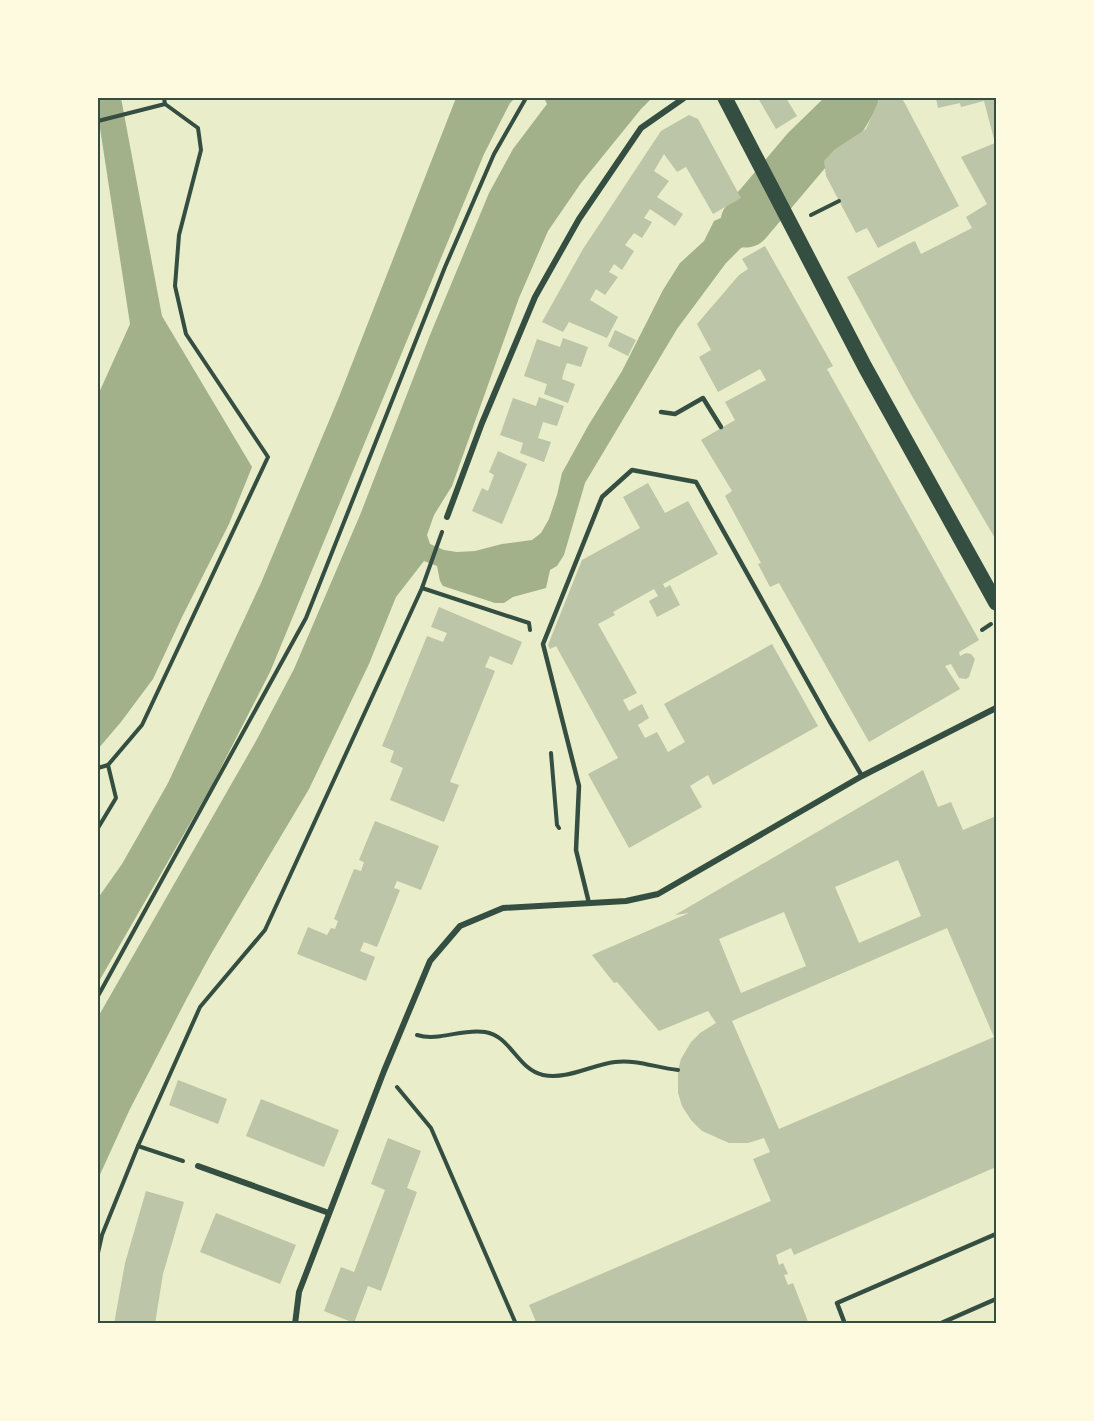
<svg xmlns="http://www.w3.org/2000/svg" width="1094" height="1421" font-family="'DM Sans',sans-serif">
<rect width="100%" height="100%" fill="#e9edc9"/>
<!-- water -->
<g fill="#a3b18a">
<path d="M98,98H121L162,316L252,467L229,524L182,617L153,679L121,722L98,749V395L130,324L98,115Z"/>
<path d="M456,98H515L510,103L484,154L270,672L211,787L98,983V898L122,864L168,783L261,583L339,397Z"/>
<path d="M544,98H652L641,109L581,183L548,231L519,298L452,486L434,515L427,535L430,544L444,550L457,552L475,551L502,544L532,540L541,533L549,519L557,495L562,473L588,426L622,371L663,290L680,263L704,241L714,221C744,210 764,176 784,152L803,190L758,240L741,248L726,263L677,329L585,483L564,555L557,566L550,570L546,588L513,597L504,603H495L443,586L440,581L437,566L424,561L396,597L369,664L309,789L211,954L187,998L129,1111L98,1179V1017L256,741L294,669L360,515L430,335L489,193L513,149L547,104Z"/>
</g>
<!-- pier -->
<path fill="#e9edc9" d="M784,152L803,190L762,234L744,199Z"/>
<g fill="none" stroke-linecap="round" stroke-linejoin="round">
<!-- river -->
<path stroke="#a3b18a" stroke-width="51" d="M746,222L807,150L843,115L853,98"/>
</g>
<!-- building -->
<g fill="#bcc5a7" fill-rule="evenodd">
<path d="M758,98H786L797,116L776,129Z"/>
<path d="M880,98H902L959,206L878,248L867,228L856,233L826,176L824,161L834,150L866,129Z"/>
<path d="M936,98H996V540L912,396L847,277L908,244L915,241L921,254L972,228L966,217L987,204L961,157L995,143L984,101L961,107L960,103L938,108Z"/>
<path d="M689,115L698,119L741,198L713,214L686,167L677,172L664,154L654,171L669,181L657,197L683,214L675,226L650,209L644,218L652,222L642,238L634,233L625,245L634,251L622,270L614,264L609,272L618,277L605,295L596,289L590,300L618,317L607,338L569,322L563,332L542,322L583,249L661,131Z"/>
<path d="M765,246L833,366L827,369L979,640L959,652L960,656L966,653L971,654L975,659L969,677L966,679L959,678L951,664L945,666L960,689L869,742L779,583L770,587L758,564L761,563L725,496L732,491L701,440L735,420L725,402L766,380L760,369L718,392L699,357L711,350L697,324L739,275L748,269L742,259Z"/>
<path d="M615,330L636,340L628,356L608,346Z"/>
<path d="M563,338L588,347L581,367L567,363L564,371L562,379L575,384L568,403L544,394L547,384L524,376L537,339L560,347Z"/>
<path d="M539,397L564,406L557,426L543,422L538,438L551,442L544,462L520,453L523,443L500,435L513,398L536,406Z"/>
<path d="M498,451L527,464L502,524L472,511L482,488L488,491L494,475L489,472Z"/>
<path d="M648,483L665,513L688,501L718,554L663,584L665,588L670,585L680,605L657,617L649,601L658,596L654,589L613,612L615,615L598,624L637,693L623,700L629,711L642,704L649,718L638,725L645,738L657,732L668,752L685,742L664,704L772,644L818,726L713,785L708,775L690,786L702,807L629,848L588,774L618,758L556,646L550,649L548,645L582,560L640,528L623,497Z"/>
<path d="M439,607L522,642L512,665L490,656L485,667L495,671L450,782L459,785L444,822L390,800L403,768L390,762L394,751L382,746L427,636L443,642L447,633L431,627Z"/>
<path d="M923,770L938,807L951,802L963,830L996,816V1167L794,1255L791,1248L776,1255L779,1265L783,1263L788,1274L784,1275L788,1285L793,1283L809,1324H537L529,1305L771,1201L753,1159L770,1152L764,1138L748,1143H729L702,1131L691,1120L682,1106L678,1093V1070L681,1059L691,1042L700,1033L716,1023L708,1011L659,1031L617,982L614,983L592,955L689,913L675,915ZM898,860L921,916L859,943L835,887ZM784,912L806,966L741,993L719,939ZM947,928L994,1037L779,1129L732,1021Z"/>
<path d="M375,821L439,846L421,890L397,881L394,888L400,890L377,947L364,942L360,951L375,957L366,981L297,954L308,927L327,935L331,928L335,929L338,921L334,919L354,869L361,871L364,862L359,860Z"/>
<path d="M178,1080L227,1099L218,1124L169,1105Z"/>
<path d="M261,1099L339,1130L324,1167L246,1136Z"/>
<path d="M388,1138L421,1151L407,1188L417,1192L381,1291L368,1286L354,1323L324,1311L341,1267L354,1272L385,1190L371,1184Z"/>
<path d="M146,1191L184,1202L163,1274L155,1324H114L125,1263Z"/>
<path d="M216,1213L296,1245L280,1284L200,1252Z"/>
</g>
<g fill="none" stroke-linecap="round" stroke-linejoin="round">
<!-- path -->
<g stroke="#344e41" stroke-width="4">
<path d="M98,121L165,104"/>
<path d="M811,215L839,201"/>
<path d="M422,588L529,623L530,630"/>
<path d="M982,630L991,624"/>
<path d="M551,753L557,825L559,828"/>
<path d="M98,768L108,765L142,725L268,457L186,334L175,286L179,235L201,150L198,128L165,104L164,98"/>
<path d="M98,828L116,798L108,765"/>
<path d="M98,996L306,618L445,267L494,154L526,98"/>
<path d="M417,1035C439,1042 462,1028 485,1032C511,1036 517,1069 543,1075C567,1080 591,1065 615,1062C636,1059 657,1068 678,1070"/>
<path d="M397,1087L431,1128L516,1324"/>
<path d="M138,1146L183,1161"/>
<path d="M98,1253L102,1235L138,1146L200,1007L265,930L422,588L442,532"/>
</g>
<!-- service -->
<g stroke="#344e41" stroke-width="4.5">
<path d="M661,412L675,414L703,398L721,427"/>
<path d="M589,903L576,850L579,786L543,644L602,497L632,470L696,482L829,720L862,776"/>
<path d="M845,1324L837,1303L996,1234"/>
<path d="M939,1324L996,1299"/>
</g>
<!-- minor -->
<g stroke="#344e41" stroke-width="6">
<path d="M447,517L482,423L535,297L579,219L641,128L684,98"/>
<path d="M198,1166L329,1213"/>
<path d="M295,1324L299,1292L384,1071L430,961L460,926L503,908L626,901L658,894L862,776L996,708"/>
</g>
<!-- primary -->
<path stroke="#344e41" stroke-width="15" d="M725,98L865,367L996,603"/>
</g>
<!-- border -->
<rect width="1094" height="1421" fill="none" stroke="#fefae0" stroke-width="198"/>
<rect x="99" y="99" width="896" height="1223" fill="none" stroke="#344e41" stroke-width="2"/>
</svg>
